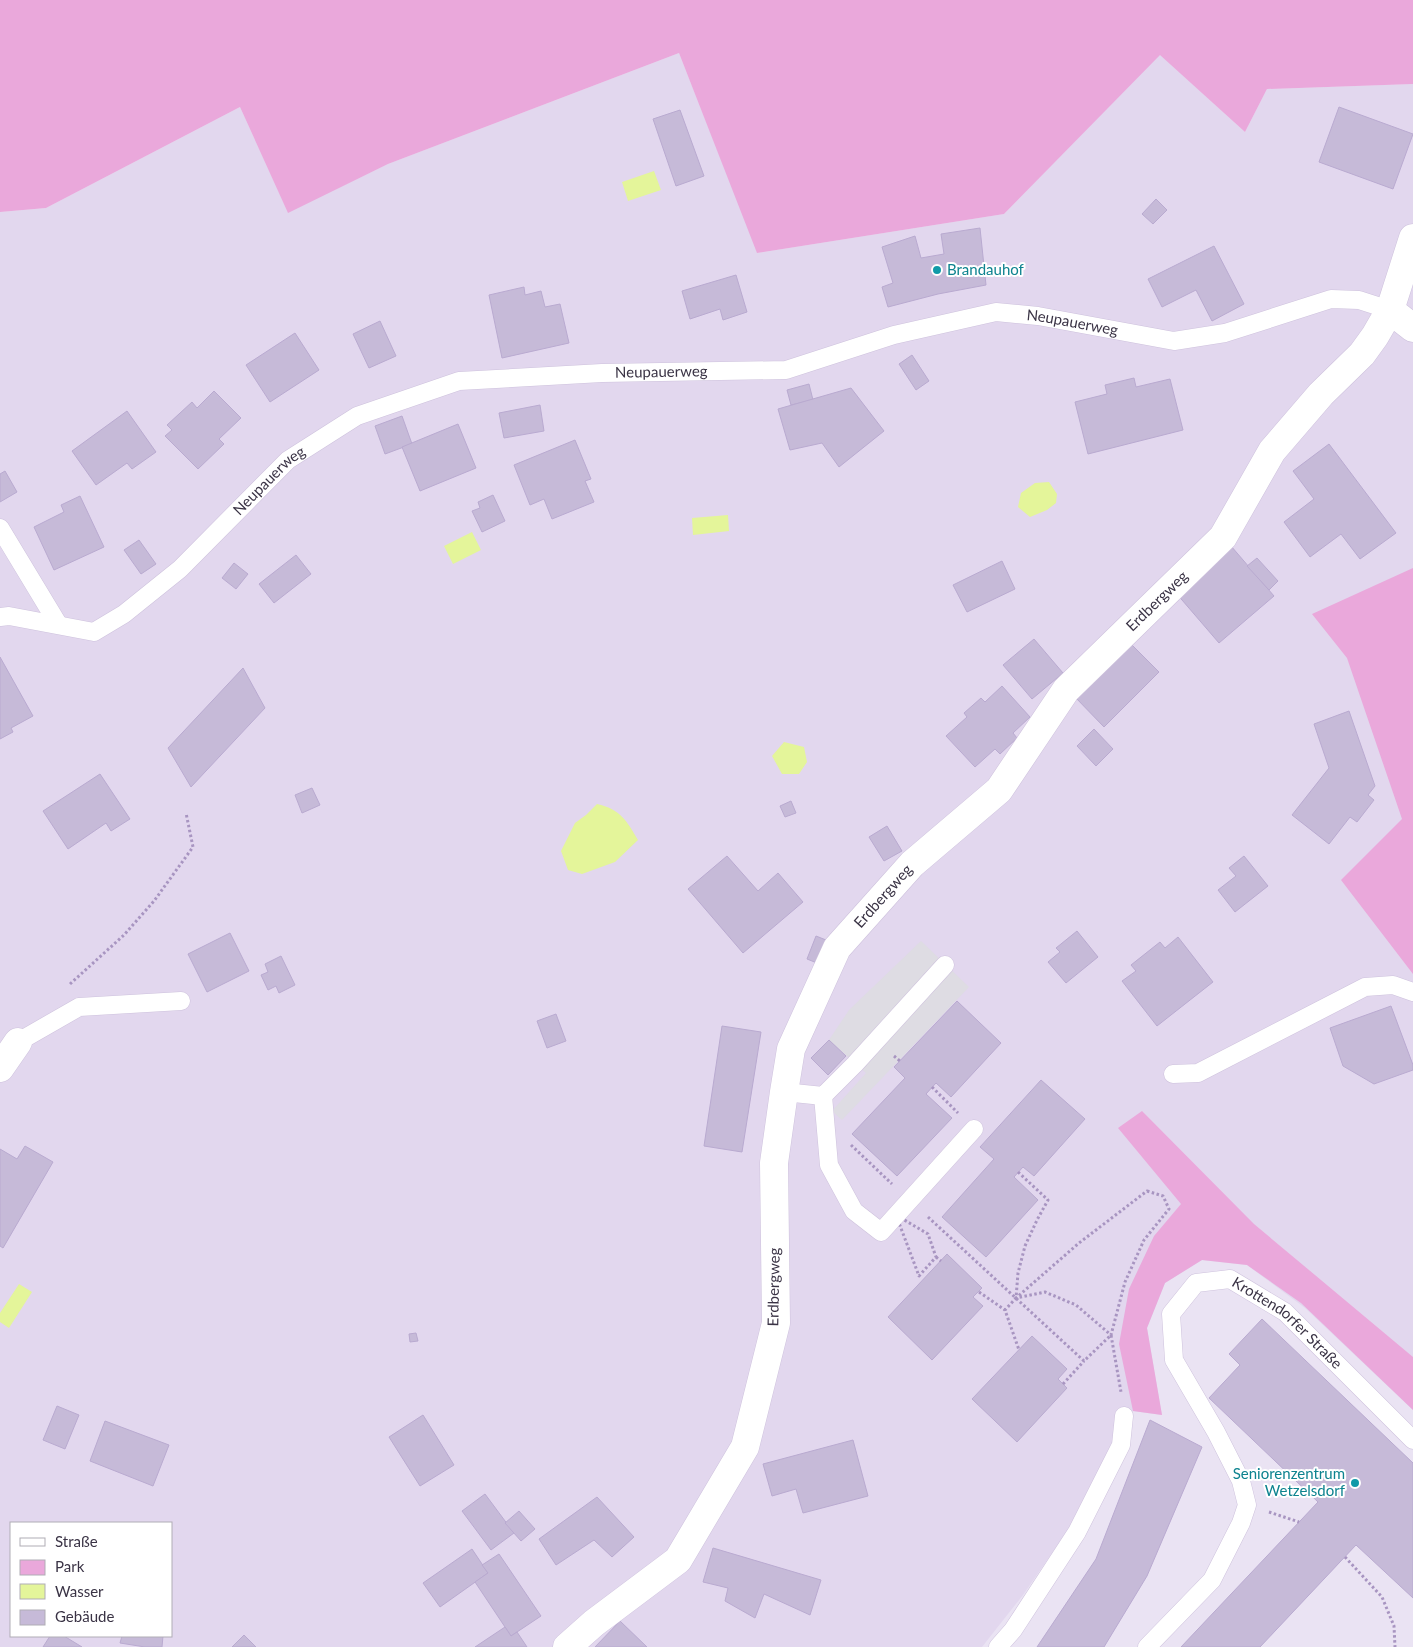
<svg xmlns="http://www.w3.org/2000/svg" width="1413" height="1647" font-family="Lato,sans-serif">
<rect width="100%" height="100%" fill="#eae3f3"/>
<!-- residential -->
<path fill="#e2d7ee" fill-rule="evenodd" d="M679,53L758,253L1004,214L1160,54L1245,132L1267,89L1413,84V1410L1305,1308L1247,1265L1202,1260L1165,1283L1147,1328L1162,1415L1133,1411L1085,1505L1023,1595L982,1647H0V212L46,208L240,107L288,212L388,164ZM11,1523H171V1636H11Z"/>
<!-- green -->
<g fill="#eaa8db">
<path d="M0,0H1413V84L1267,89L1245,132L1160,55L1004,214L757,253L679,53L388,164L288,213L240,107L46,208L0,212Z"/>
<path d="M1413,568V974L1341,880L1402,819L1347,658L1312,614Z"/>
<path d="M1142,1111L1254,1224L1413,1357V1410L1301,1303L1247,1265L1202,1260L1165,1283L1147,1328L1162,1415L1133,1411L1119,1344L1129,1289L1154,1236L1181,1204L1118,1128Z"/>
</g>
<!-- parking -->
<path fill="#dedce3" d="M921,941L969,987L842,1120L832,1111L866,1073L829,1040L849,1010Z"/>
<!-- water -->
<g fill="#e4f59a">
<path d="M654,171L661,190L628,201L622,182Z"/>
<path d="M1049,482L1057,494L1056,503L1047,510L1030,517L1018,507L1021,493L1035,483Z"/>
<path d="M728,515L729,531L693,535L692,518Z"/>
<path d="M472,532L481,550L453,564L444,546Z"/>
<path d="M784,742L804,747L807,762L799,774H782L772,756Z"/>
<path d="M597,804C620,809 627,821 638,840L615,862L582,874L568,870L561,851L575,823L586,815Z"/>
<path d="M19,1284L32,1292L9,1328L0,1322V1313Z"/>
</g>
<!-- building -->
<g fill="#c6bad8" stroke="#b9aad0">
<path d="M1339,107L1413,134L1393,189L1319,162Z"/>
<path d="M680,110L704,176L676,186L653,119Z"/>
<path d="M1156,199L1167,210L1153,224L1142,214Z"/>
<path d="M980,228L986,285L938,294L888,307L882,287L893,283L882,247L915,236L921,258L944,254L941,234Z"/>
<path d="M1214,246L1244,304L1212,321L1196,290L1162,307L1148,279Z"/>
<path d="M736,275L747,312L723,320L720,309L690,319L682,291Z"/>
<path d="M524,287L525,295L541,291L545,307L560,304L569,343L502,358L489,295Z"/>
<path d="M380,321L396,356L369,368L353,334Z"/>
<path d="M295,333L319,370L270,402L246,365Z"/>
<path d="M912,355L929,381L916,390L899,364Z"/>
<path d="M1134,378L1136,387L1170,379L1183,430L1088,454L1075,402L1107,394L1105,385Z"/>
<path d="M809,384L813,400L791,405L787,390Z"/>
<path d="M851,388L884,431L839,467L822,443L790,450L778,409Z"/>
<path d="M214,391L241,418L219,439L224,444L198,469L165,436L172,430L167,425L192,402L197,408Z"/>
<path d="M540,405L544,431L504,438L499,413Z"/>
<path d="M127,411L156,452L132,469L127,463L96,485L72,451Z"/>
<path d="M402,416L412,444L385,454L375,426Z"/>
<path d="M458,424L476,468L420,491L402,447Z"/>
<path d="M575,440L591,479L585,481L594,502L552,519L544,499L530,505L514,465Z"/>
<path d="M1329,444L1396,533L1360,559L1341,534L1310,557L1284,522L1314,499L1293,471Z"/>
<path d="M5,471L17,492L0,502V474Z"/>
<path d="M493,495L505,521L482,532L472,511L480,508L478,502Z"/>
<path d="M80,496L104,547L54,570L34,527L64,512L61,505Z"/>
<path d="M139,540L156,564L141,574L124,550Z"/>
<path d="M1231,546L1274,596L1219,643L1176,593Z"/>
<path d="M296,555L311,574L274,603L259,584Z"/>
<path d="M1257,558L1278,581L1269,590L1247,566Z"/>
<path d="M1002,561L1015,589L967,612L953,585Z"/>
<path d="M234,563L248,574L236,589L222,578Z"/>
<path d="M1034,639L1063,673L1032,699L1003,665Z"/>
<path d="M1129,642L1159,672L1104,727L1075,697Z"/>
<path d="M0,657L33,716L11,728L13,732L0,739Z"/>
<path d="M243,668L265,708L191,787L168,748Z"/>
<path d="M1002,686L1030,717L1013,733L1017,738L1000,754L995,749L975,767L946,736L967,717L964,713L981,698L985,702Z"/>
<path d="M1349,711L1375,786L1368,795L1374,800L1357,822L1350,817L1329,844L1292,815L1329,768L1314,724Z"/>
<path d="M1094,729L1113,749L1096,766L1077,746Z"/>
<path d="M100,774L130,819L111,831L106,823L68,849L43,811Z"/>
<path d="M312,788L320,805L302,813L295,795Z"/>
<path d="M791,801L796,813L785,817L780,806Z"/>
<path d="M887,826L902,851L884,861L869,837Z"/>
<path d="M727,856L758,891L778,873L803,902L743,953L688,889Z"/>
<path d="M1244,856L1268,886L1235,912L1218,890L1236,876L1229,868Z"/>
<path d="M1077,931L1098,957L1066,983L1048,962L1060,952L1056,948Z"/>
<path d="M230,933L249,971L207,992L188,954Z"/>
<path d="M816,936L831,942L822,965L807,959Z"/>
<path d="M1178,937L1213,982L1157,1026L1122,981L1136,971L1131,965L1160,942L1165,948Z"/>
<path d="M281,956L295,985L279,993L276,986L268,990L261,975L268,972L265,964Z"/>
<path d="M957,1001L1001,1043L951,1097L936,1083L926,1094L952,1118L897,1176L852,1134L905,1078L894,1067Z"/>
<path d="M1391,1006L1413,1065V1070L1374,1084L1343,1066L1330,1028Z"/>
<path d="M556,1014L566,1041L547,1048L537,1021Z"/>
<path d="M722,1026L761,1032L742,1152L704,1146Z"/>
<path d="M829,1040L846,1056L828,1075L811,1058Z"/>
<path d="M1041,1080L1085,1119L1034,1176L1023,1167L1014,1177L1038,1200L986,1257L942,1217L994,1159L980,1147Z"/>
<path d="M25,1146L53,1162L3,1248L0,1246V1149L17,1159Z"/>
<path d="M947,1254L982,1288L973,1297L983,1306L932,1360L888,1317Z"/>
<path d="M1262,1319L1413,1463V1598L1356,1545L1260,1647H1181L1318,1502L1209,1398L1240,1365L1229,1354Z"/>
<path d="M416,1333L418,1341L410,1342L409,1334Z"/>
<path d="M1032,1336L1067,1369L1058,1379L1067,1388L1017,1442L972,1399Z"/>
<path d="M57,1406L79,1415L65,1449L43,1440Z"/>
<path d="M423,1415L454,1465L420,1486L389,1437Z"/>
<path d="M1150,1420L1202,1447L1147,1576L1104,1647H1037L1096,1559Z"/>
<path d="M105,1421L169,1445L153,1486L90,1461Z"/>
<path d="M853,1440L868,1496L803,1513L796,1489L772,1496L763,1464Z"/>
<path d="M485,1494L514,1533L491,1550L462,1511Z"/>
<path d="M597,1497L634,1537L612,1557L594,1540L556,1565L539,1539Z"/>
<path d="M519,1511L535,1529L521,1541L505,1523Z"/>
<path d="M713,1548L821,1580L810,1615L764,1594L755,1618L725,1601L728,1588L703,1582Z"/>
<path d="M472,1549L488,1573L440,1607L423,1583Z"/>
<path d="M499,1554L541,1616L511,1636L475,1582L488,1573L482,1565Z"/>
<path d="M620,1621L647,1647H595Z"/>
<path d="M505,1627L511,1636L517,1632L527,1647H475Z"/>
<path d="M244,1635L256,1647H232Z"/>
<path d="M50,1636H64L82,1647H43Z"/>
<path d="M122,1636H163L162,1647H145L120,1643Z"/>
</g>
<g fill="none" stroke-linecap="round" stroke-linejoin="round">
<!-- service casing -->
<g stroke="#cec2dd" stroke-width="19">
<g id="service">
<path d="M0,528L58,624"/>
<path id="s1" d="M0,617L9,616L94,632L124,614L180,569L288,460L357,416L459,381L602,373L786,370L894,335L996,312L1038,316L1174,341L1225,333L1331,299L1359,300L1390,310"/>
<path d="M18,1042L79,1007L181,1001"/>
<path d="M1173,1074L1198,1073L1365,987L1393,985L1413,992"/>
<path d="M784,1092L823,1096L855,1064L945,965"/>
<path d="M823,1096L829,1165L854,1211L881,1232L974,1129"/>
<path d="M998,1647L1013,1630L1077,1532L1121,1445L1124,1416"/>
<path id="s2" d="M1147,1647L1212,1580L1241,1523L1247,1505L1241,1481L1216,1432L1174,1360L1171,1314L1196,1283L1230,1279L1285,1312L1413,1440"/>
</g>
</g>
<!-- minor casing -->
<g stroke="#cec2dd" stroke-width="29">
<g id="minor">
<path d="M1390,310L1413,328"/>
<path d="M0,1068L18,1042"/>
<path id="s3" d="M567,1647L594,1623L678,1560L745,1447L776,1323L774,1163L784,1092L791,1049L837,948L912,864L999,790L1066,690L1223,537L1272,451L1321,394L1362,354L1375,336L1390,310L1413,238"/>
</g>
</g>
<!-- path -->
<g stroke="#a895c1" stroke-width="3" stroke-dasharray="2.5 2.5" stroke-linecap="butt">
<path d="M70,984L124,935L154,901L193,847L186,813"/>
<path d="M894,1056L900,1061"/>
<path d="M932,1087L958,1113"/>
<path d="M851,1145L892,1184"/>
<path d="M1018,1172L1048,1200L1037,1220L1025,1246L1018,1273L1016,1298L1005,1310L1019,1350"/>
<path d="M1147,1191L1163,1196L1169,1209L1144,1240L1125,1282L1111,1335L1076,1305L1045,1292L1016,1298L1079,1243Z"/>
<path d="M896,1215L928,1234L936,1257L919,1276Z"/>
<path d="M928,1217L1084,1361L1111,1335L1121,1392"/>
<path d="M936,1257L941,1261"/>
<path d="M979,1292L1005,1310"/>
<path d="M1063,1384L1084,1361"/>
<path d="M1269,1512L1299,1522"/>
<path d="M1345,1557L1382,1597L1394,1626L1395,1647"/>
</g>
<!-- service -->
<use href="#service" stroke="#fff" stroke-width="18"/>
<!-- minor -->
<use href="#minor" stroke="#fff" stroke-width="28"/>
</g>
<!-- markers -->
<g fill="#0f9aa8" stroke="#fff" stroke-width="2">
<circle cx="937" cy="270" r="5"/>
<circle cx="1355" cy="1483" r="5"/>
</g>
<g text-anchor="middle" stroke-width="4" stroke-linejoin="round" paint-order="stroke">
<!-- culture labels -->
<g font-size="15" fill="#0d838f" stroke="#fff" text-anchor="start">
<text x="947" y="275">Brandauhof</text>
<text x="1345" y="1479" text-anchor="end">Seniorenzentrum<tspan x="1345" dy="17">Wetzelsdorf</tspan></text>
</g>
<!-- street labels -->
<g font-size="15" fill="#3a3345" stroke="#fff">
<text dy="5" stroke="none"><textPath href="#s1" startOffset="1168">Neupauerweg</textPath></text>
<text dy="5" stroke="none"><textPath href="#s1" startOffset="748">Neupauerweg</textPath></text>
<text dy="5" stroke="none"><textPath href="#s1" startOffset="328">Neupauerweg</textPath></text>
<text dy="5" stroke="none"><textPath href="#s3" startOffset="1261">Erdbergweg</textPath></text>
<text dy="5" stroke="none"><textPath href="#s3" startOffset="856">Erdbergweg</textPath></text>
<text transform="translate(774 1287) rotate(-89)" y="5">Erdbergweg</text>
<text dy="5" stroke="none"><textPath href="#s2" startOffset="532">Krottendorfer Straße</textPath></text>
</g>
</g>
<!-- legend -->
<rect x="10" y="1522" width="162" height="115" fill="#ffffff" stroke="#b0adb5"/>
<rect x="20" y="1538" width="25" height="8" fill="#ffffff" stroke="#b0adb5"/>
<text x="55" y="1547" font-size="15" fill="#3a3345">Straße</text>
<rect x="20" y="1560" width="25" height="15" fill="#eaa8db" stroke="#b0adb5"/>
<text x="55" y="1572" font-size="15" fill="#3a3345">Park</text>
<rect x="20" y="1584" width="25" height="15" fill="#e4f59a" stroke="#b0adb5"/>
<text x="55" y="1597" font-size="15" fill="#3a3345">Wasser</text>
<rect x="20" y="1610" width="25" height="15" fill="#c6bad8" stroke="#b0adb5"/>
<text x="55" y="1622" font-size="15" fill="#3a3345">Gebäude</text>
</svg>
